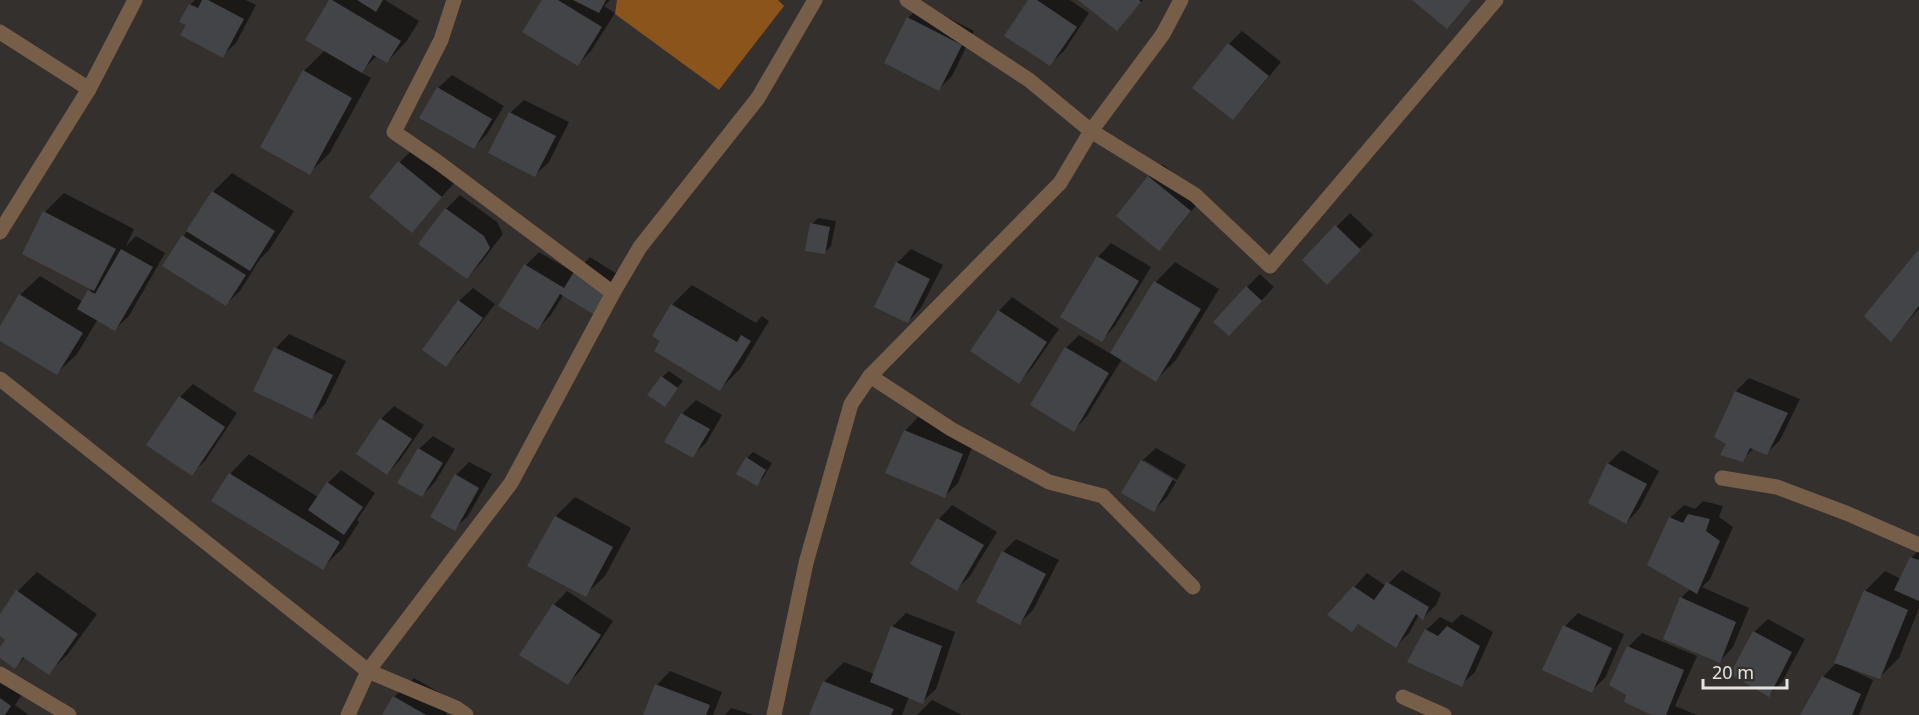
<svg xmlns="http://www.w3.org/2000/svg" width="1919" height="715" font-family="'Noto Sans',sans-serif">
<rect width="100%" height="100%" fill="#34302e"/>
<!-- forest -->
<path fill="#8b541b" d="M617,0H778L784,6L719,90L615,14Z"/>
<!-- shadow -->
<g fill="#0007">
<path d="M195,0H246L256,5L236,43L222,56L188,24L190,5Z"/>
<path d="M331,0H385L419,21L406,42L387,62L377,56L360,72L371,78L329,154L309,173L304,71L325,50Z"/>
<path d="M544,0H610L604,6L615,13L591,51L578,64Z"/>
<path d="M1030,0H1070L1089,13L1064,51L1050,64Z"/>
<path d="M1080,0H1143L1117,29Z"/>
<path d="M922,4L974,31L952,76L939,89L886,62L908,18Z"/>
<path d="M1242,31L1281,62L1246,105L1233,118L1229,44Z"/>
<path d="M452,75L504,106L487,134L474,147L438,88Z"/>
<path d="M524,100L569,122L549,162L535,175L510,113Z"/>
<path d="M413,149L454,183L412,231L400,162Z"/>
<path d="M1162,164L1203,197L1172,235L1158,249L1149,177Z"/>
<path d="M232,173L294,211L269,250L260,259L240,291L226,304L164,266L213,192Z"/>
<path d="M64,193L134,229L126,246L136,236L165,253L129,316L115,329L98,319L77,354L57,373L0,339V329L20,295L40,276L83,302L92,288L45,212Z"/>
<path d="M460,195L497,222L503,234L480,264L467,278L420,244L446,209Z"/>
<path d="M1350,213L1373,235L1327,282L1304,260Z"/>
<path d="M818,218L836,221L831,246L824,253L812,224Z"/>
<path d="M1111,243L1151,267L1115,326L1102,340L1062,316L1098,257Z"/>
<path d="M911,249L943,265L921,308L908,322L876,306L897,263Z"/>
<path d="M1919,251V309L1891,339Z"/>
<path d="M539,252L575,273L590,257L625,279L564,294L551,315L538,328L526,265Z"/>
<path d="M1175,262L1219,289L1176,360L1156,380L1122,359L1087,416L1074,430L1066,348L1079,335L1111,354L1156,282Z"/>
<path d="M1260,274L1274,287L1242,321L1247,287Z"/>
<path d="M692,285L756,323L762,316L769,321L740,369L720,389L654,335L672,305Z"/>
<path d="M473,288L495,304L459,352L446,365L459,301Z"/>
<path d="M1012,297L1059,329L1032,368L1019,382L999,311Z"/>
<path d="M289,334L346,361L325,404L312,418L255,390L276,348Z"/>
<path d="M669,371L683,381L664,405L662,377Z"/>
<path d="M1749,378L1800,399L1780,440L1767,453L1754,448L1742,460L1728,444L1716,437L1736,391Z"/>
<path d="M193,384L237,413L205,461L191,474L180,397Z"/>
<path d="M696,400L722,415L706,443L692,456L682,414Z"/>
<path d="M394,406L424,425L400,460L387,474L381,419Z"/>
<path d="M918,417L975,440L958,483L945,496L905,431Z"/>
<path d="M433,436L455,449L435,482L422,496L419,449Z"/>
<path d="M1156,448L1186,465L1177,480L1144,460V463L1176,482L1167,497L1154,510L1142,461Z"/>
<path d="M1622,450L1659,471L1639,509L1626,523L1608,464Z"/>
<path d="M753,452L772,463L763,478L756,484L747,458Z"/>
<path d="M249,454L318,497L328,483L341,470L375,493L357,520L359,522L342,549L322,568L230,474Z"/>
<path d="M469,462L492,474L468,516L454,529L456,475Z"/>
<path d="M575,497L631,528L605,576L585,595L556,516Z"/>
<path d="M1703,501L1723,506L1719,517L1733,527L1710,579L1702,587L1749,608L1733,647L1720,661L1681,598L1690,589L1670,518L1684,505L1695,509Z"/>
<path d="M952,505L997,532L970,576L957,589L912,563L939,519Z"/>
<path d="M1016,539L1059,560L1033,610L1020,623L1003,552Z"/>
<path d="M1919,550V608L1899,658L1879,678L1851,667L1850,669L1873,680L1859,715H1801L1823,677L1837,662L1865,591L1885,571L1901,579L1911,558Z"/>
<path d="M1402,570L1441,593L1436,605L1423,618L1419,615L1409,633L1396,646L1359,623L1352,630L1330,615L1367,573L1386,586Z"/>
<path d="M37,572L97,614L68,654L48,673L25,657L15,667L0,656V649L7,639L0,634V616L18,591Z"/>
<path d="M567,591L613,621L581,670L567,684L554,605Z"/>
<path d="M906,613L955,632L936,689L922,702L909,697L902,715H811L824,682L844,662L874,674L892,627Z"/>
<path d="M1578,613L1624,634L1605,678L1591,691L1565,626Z"/>
<path d="M1462,614L1493,632L1475,672L1461,685L1426,630L1440,617L1452,623Z"/>
<path d="M1768,619L1805,639L1782,682L1769,695L1754,632Z"/>
<path d="M1642,633L1697,656L1675,706L1697,715H1656L1627,694L1628,647Z"/>
<path d="M670,671L722,692L713,715H645L657,685Z"/>
<path d="M0,676L24,692L15,705L29,715H0Z"/>
<path d="M414,678L454,701L446,715H384L394,697Z"/>
<path d="M932,700L962,715H917Z"/>
<path d="M731,708L754,715H725Z"/>
</g>
<!-- building -->
<g fill="#434448">
<path d="M202,0H208L244,19L223,58L180,35L186,25L179,22L189,4L198,8Z"/>
<path d="M329,0H332L401,41L387,63L373,55L362,73L305,40Z"/>
<path d="M357,0H383L376,12Z"/>
<path d="M542,0H558L602,27L578,66L522,32Z"/>
<path d="M573,0H606L599,13Z"/>
<path d="M1028,0H1037L1077,27L1050,66L1004,36Z"/>
<path d="M1078,0H1139L1141,2L1117,31Z"/>
<path d="M1412,0H1471L1447,29Z"/>
<path d="M907,17L962,45L939,91L884,63Z"/>
<path d="M1228,43L1269,76L1233,120L1192,88Z"/>
<path d="M303,70L352,98L310,175L260,147Z"/>
<path d="M437,87L492,119L474,149L419,118Z"/>
<path d="M509,112L556,136L535,177L488,153Z"/>
<path d="M398,161L442,197L412,233L369,197Z"/>
<path d="M1148,176L1191,211L1159,251L1116,216Z"/>
<path d="M212,191L275,231L250,271L186,231Z"/>
<path d="M445,208L484,236L490,248L467,279L418,244Z"/>
<path d="M43,211L116,249L94,291L22,254Z"/>
<path d="M810,223L830,227L825,254L805,251Z"/>
<path d="M1335,225L1361,250L1327,285L1302,260Z"/>
<path d="M182,235L246,275L226,306L162,266Z"/>
<path d="M121,249L153,267L115,331L77,309L88,290L95,294Z"/>
<path d="M1919,249V306L1891,342L1864,316Z"/>
<path d="M1097,256L1139,281L1102,342L1060,317Z"/>
<path d="M896,262L930,279L908,323L874,307Z"/>
<path d="M524,264L564,288L575,270L613,293L598,317L560,294L538,330L498,306Z"/>
<path d="M1154,281L1201,309L1156,382L1110,353Z"/>
<path d="M1246,286L1262,301L1229,336L1213,322Z"/>
<path d="M19,294L83,333L57,375L0,341V326Z"/>
<path d="M458,300L483,318L446,367L422,350Z"/>
<path d="M671,304L737,342L741,335L751,341L720,391L654,351L660,341L652,336Z"/>
<path d="M998,310L1047,342L1019,384L970,351Z"/>
<path d="M274,347L333,375L312,419L253,391Z"/>
<path d="M1065,347L1109,373L1074,432L1030,405Z"/>
<path d="M661,376L678,388L665,407L647,395Z"/>
<path d="M1735,391L1788,413L1767,455L1750,448L1743,462L1720,455L1726,444L1714,437Z"/>
<path d="M179,396L225,427L192,476L146,445Z"/>
<path d="M681,413L710,429L693,458L664,442Z"/>
<path d="M380,418L412,439L387,475L356,454Z"/>
<path d="M904,430L963,454L945,498L885,473Z"/>
<path d="M418,448L443,463L422,497L397,483Z"/>
<path d="M746,457L766,470L757,486L736,474Z"/>
<path d="M1141,460L1173,479L1154,512L1121,493Z"/>
<path d="M1607,463L1647,484L1626,524L1588,503Z"/>
<path d="M229,473L340,542L323,570L211,501Z"/>
<path d="M455,474L479,488L455,531L430,517Z"/>
<path d="M327,482L363,507L344,535L308,510Z"/>
<path d="M1688,514L1710,519L1706,531L1720,541L1697,594L1647,565L1669,517L1683,523Z"/>
<path d="M555,516L613,547L586,597L527,566Z"/>
<path d="M937,518L984,545L957,591L910,564Z"/>
<path d="M1002,551L1046,574L1020,625L976,602Z"/>
<path d="M1910,557L1919,560V601L1894,590Z"/>
<path d="M1387,582L1429,607L1423,620L1416,614L1396,648L1358,624L1352,632L1327,615L1353,586L1374,600Z"/>
<path d="M16,590L78,634L49,675L23,657L15,669L0,658V647L5,640L0,636V614Z"/>
<path d="M1864,590L1908,610L1880,679L1834,663Z"/>
<path d="M1680,597L1736,622L1720,663L1663,639Z"/>
<path d="M553,604L601,635L568,685L519,655Z"/>
<path d="M1563,625L1612,648L1592,693L1542,670Z"/>
<path d="M891,626L942,646L923,704L870,682Z"/>
<path d="M1447,626L1480,646L1462,687L1407,662L1425,629L1438,636Z"/>
<path d="M1753,631L1792,652L1769,697L1730,674Z"/>
<path d="M1627,646L1684,670L1666,715H1652L1624,702L1626,695L1609,685Z"/>
<path d="M1822,676L1861,694L1852,715H1800Z"/>
<path d="M823,681L894,709L891,715H809Z"/>
<path d="M655,684L710,705L706,715H643Z"/>
<path d="M393,696L426,715H382Z"/>
<path d="M0,698L11,706L5,715H0Z"/>
</g>
<g fill="none" stroke-linecap="round" stroke-linejoin="round">
<!-- minor -->
<g stroke="#775e49" stroke-width="15">
<path d="M454,0L441,40L394,132L439,163L613,293"/>
<path d="M907,0L1029,80L1091,131L1060,183L870,376L951,429L1049,482L1103,496L1193,587"/>
<path d="M1181,0L1163,34L1091,131L1195,195L1270,266L1496,0"/>
<path d="M0,32L89,89L0,232"/>
<path d="M89,89L135,0"/>
<path d="M0,379L368,671L456,708L466,715"/>
<path d="M1722,478L1777,487L1846,513L1919,545"/>
<path d="M0,674L69,715"/>
<path d="M1403,697L1444,715"/>
<path d="M348,715L368,671L511,483L613,293L640,247L758,98L815,0"/>
<path d="M774,715L806,563L851,404L870,376"/>
</g>
</g>
<!-- scale -->
<path d="M1703 679v9h84v-9" fill="none" stroke="#e6e4e2" stroke-width="3"/>
<text x="1712" y="679" font-size="18" fill="#e6e4e2" stroke="#34302e" stroke-width="4.5" paint-order="stroke">20 m</text>
</svg>
